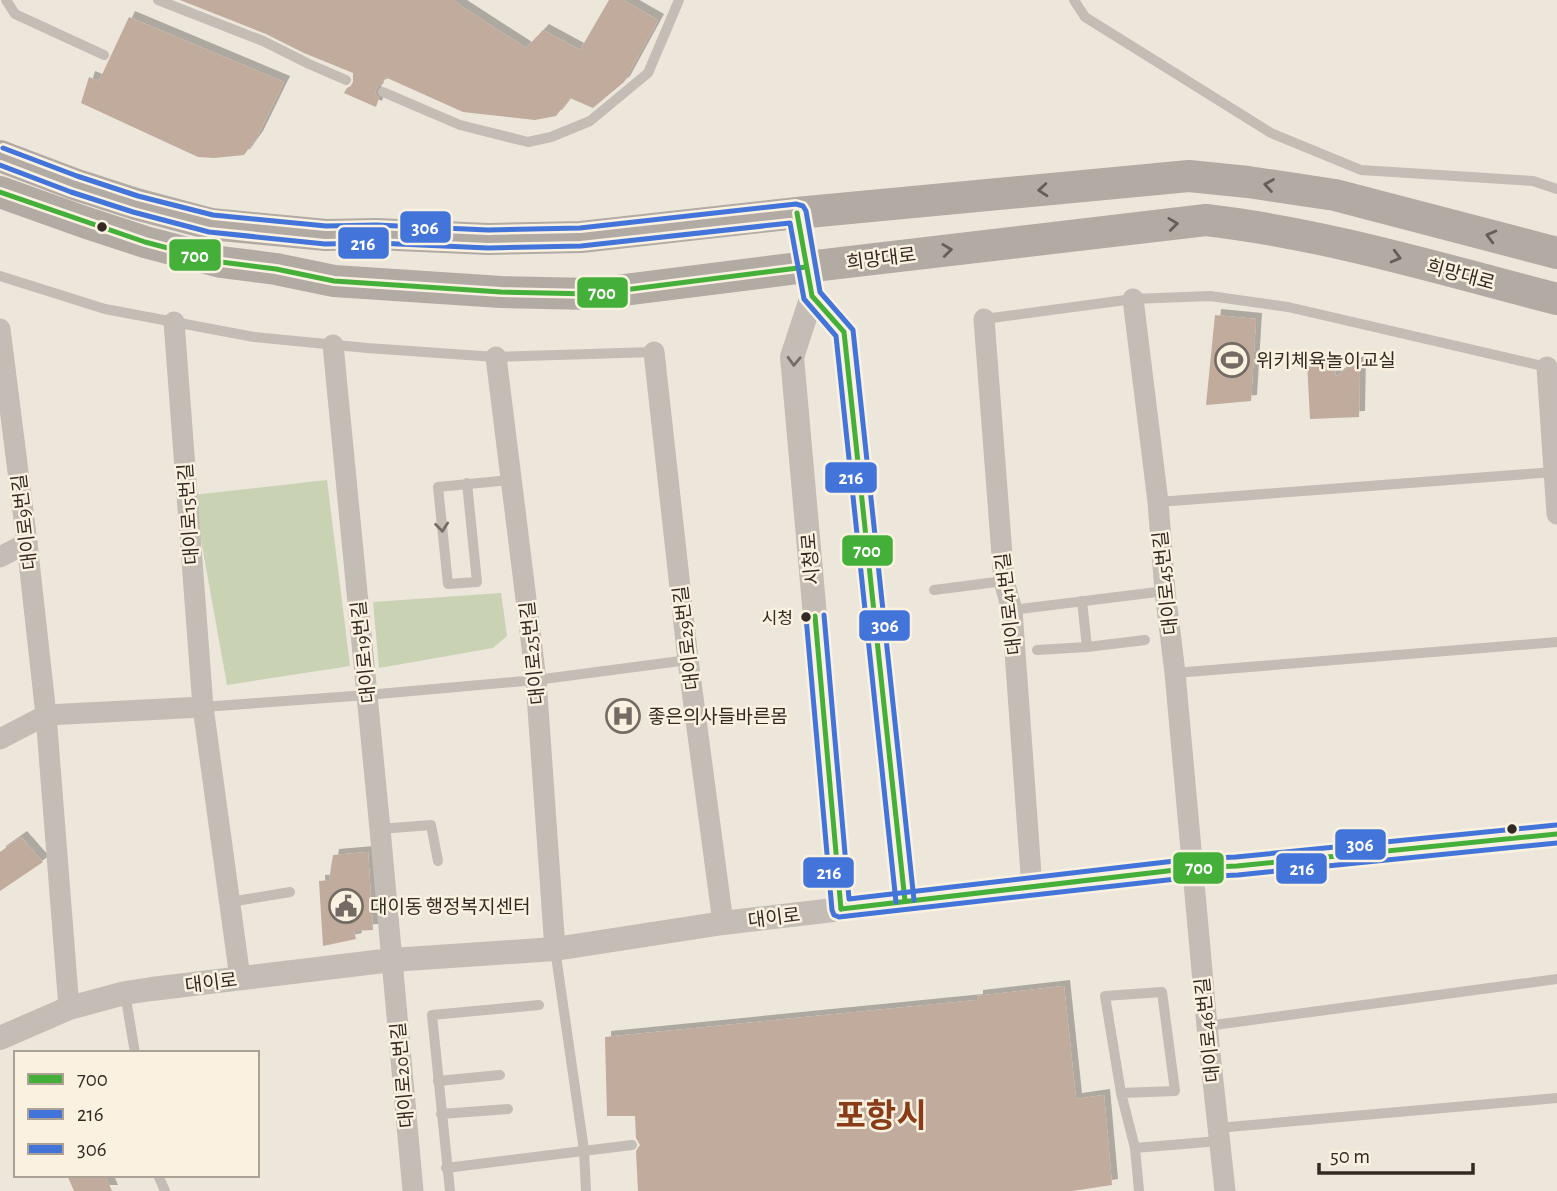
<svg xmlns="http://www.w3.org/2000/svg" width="1557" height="1191" font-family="'Alegreya Sans','Noto Sans KR',sans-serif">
<defs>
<filter id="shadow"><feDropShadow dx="6" dy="-6" stdDeviation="0" flood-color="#0004"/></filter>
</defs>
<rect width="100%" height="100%" fill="#ece6db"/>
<!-- green -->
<g fill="#cad2b4">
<path d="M327,480L350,666L227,685L193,495Z"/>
<path d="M501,593L507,636L493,648L379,668L373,602Z"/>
</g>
<!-- building -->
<g fill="#c1ab9c" filter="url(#shadow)">
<path d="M180,0H455L461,6L526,48L543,30L580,50L609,0H623L658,20L624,82L593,108L570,98L556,116L535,120L463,112L385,77L383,84L378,86L376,90L375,94L379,98L376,107L344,93L347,88L351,86L353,82V73L304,53L266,34Z"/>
<path d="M129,17L284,82L257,137L244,155L214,158L198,157L81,103L89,77L99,81Z"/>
<path d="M1215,315L1256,319L1251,401L1206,405Z"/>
<path d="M1336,360L1335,377L1360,360L1359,417L1310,419L1307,362Z"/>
<path d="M21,837L43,862L0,891V852Z"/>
<path d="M368,852L373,930L354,931L356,939L323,946L319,881L329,880L333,855Z"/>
<path d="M1064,986L1076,1099L1104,1095L1112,1185L1072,1191H638L636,1151L640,1145L636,1138L635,1116H607L605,1037L977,1000V996Z"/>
<path d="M67,1175H105L112,1191H74Z"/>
</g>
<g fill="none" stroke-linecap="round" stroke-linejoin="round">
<!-- service -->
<g stroke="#c3bdb5" stroke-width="10">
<path d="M6,0L15,14L104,55"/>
<path d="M158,0L263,41L309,64L346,80"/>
<path d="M1074,0L1085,17L1271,133L1361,170L1533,181L1557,189"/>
<path d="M383,92L460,125L528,142L551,137L590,121L648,73L679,0"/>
<path d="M0,276L105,309L254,337L367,348L496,357L654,352"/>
<path d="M984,319L1133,299L1210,296L1288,307L1551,368"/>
<path d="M467,483L477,582L448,584L438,487L511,480"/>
<path d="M1158,502L1554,472"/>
<path d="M934,590L1004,581"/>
<path d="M1082,601L1087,647L1145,640"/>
<path d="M1012,610L1165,591"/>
<path d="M1037,650L1087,647"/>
<path d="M1175,673L1557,642"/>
<path d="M203,707L367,695L536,680L688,660"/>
<path d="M380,829L431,825L438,861"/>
<path d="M230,902L290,892"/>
<path d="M555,949L584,1150L586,1191"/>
<path d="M125,993L135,1053"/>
<path d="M1207,1026L1557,979"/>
<path d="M438,1081L500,1075"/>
<path d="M1121,1093L1105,996L1162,992L1175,1091L1121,1093L1135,1148"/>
<path d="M441,1114L508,1109"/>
<path d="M1217,1128L1557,1098"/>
<path d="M446,1168L632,1145"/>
<path d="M158,1175L165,1191"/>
<path d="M450,1191L432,1015L539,1005"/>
<path d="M1139,1191L1135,1148L1219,1141"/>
</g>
<!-- minor -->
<g stroke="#c3bdb5" stroke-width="21">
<path d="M1133,299L1158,502L1165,591L1175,673L1207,1026L1225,1191"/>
<path d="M984,319L1004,581L1012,610L1032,888"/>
<path d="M174,322L203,707L240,978"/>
<path d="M0,329L27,543L46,715L69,1008"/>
<path d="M333,345L380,829L413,1191"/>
<path d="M654,352L688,660L723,923"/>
<path d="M496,357L536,680L555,949"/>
<path d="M1547,367L1557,514"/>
<path d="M0,557L27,543"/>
<path d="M0,739L46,715L203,707"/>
</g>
<!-- tertiary -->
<g stroke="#c3bdb5" stroke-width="24">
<path d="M797,213L812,296L844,332L905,901"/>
<path d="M812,296L792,357L841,909"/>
<path d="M0,1038L69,1008L125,993L152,989L392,960L555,949L723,923L1193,868L1237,866L1557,834"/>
</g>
<!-- primary -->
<g stroke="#b2aba4" stroke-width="32">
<path d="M0,156L74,184L136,204L211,224L326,235L376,234L488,239L581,237L797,213L1189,176L1248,182L1335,195L1557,253"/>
<path d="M0,192L84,222L145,242L221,262L276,269L334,281L501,292L592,294L806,267L1206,220C1326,234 1441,269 1557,299"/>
</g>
<!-- bus-1 casing -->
<g stroke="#faf1e1" stroke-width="10">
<g id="bus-1">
<path d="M0,192L145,242L221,262L276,269L334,281L501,292L592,294L806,267"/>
<path d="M797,213L812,296L844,332L905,901"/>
<path d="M815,616L841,909"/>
<path d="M841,909L1193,868L1237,866L1557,834"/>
</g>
</g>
<!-- bus-2 casing -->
<g stroke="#faf1e1" stroke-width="10">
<g id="bus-2">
<path d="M0,165L71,192L133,212L209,232L325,244L376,243L488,248L581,246L790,223L804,299L836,336L896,902"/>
<path d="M806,617L832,910L834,915L839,917L1194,877L1238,875L1557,843"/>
</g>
</g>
<!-- bus-3 casing -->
<g stroke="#faf1e1" stroke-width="10">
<g id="bus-3">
<path d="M3,148L77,176L138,196L213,215L326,226L376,225L488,230L580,228L796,204L803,206L806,211L820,292L853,330L914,900"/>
<path d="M824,615L849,899L1192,859L1236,857L1556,825"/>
</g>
</g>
<!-- bus-1 -->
<use href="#bus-1" stroke="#44b03a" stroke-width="5"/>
<!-- bus-2 -->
<use href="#bus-2" stroke="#4374d9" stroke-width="5"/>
<!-- bus-3 -->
<use href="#bus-3" stroke="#4374d9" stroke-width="5"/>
</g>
<!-- one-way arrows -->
<defs><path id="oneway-chevron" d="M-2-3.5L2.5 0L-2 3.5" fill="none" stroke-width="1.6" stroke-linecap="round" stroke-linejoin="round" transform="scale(1.75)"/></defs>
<g stroke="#665e57">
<use href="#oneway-chevron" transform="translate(1269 185) rotate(-171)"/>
<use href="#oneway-chevron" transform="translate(1043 190) rotate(175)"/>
<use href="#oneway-chevron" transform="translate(1173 224) rotate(-7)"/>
<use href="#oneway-chevron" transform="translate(1491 236) rotate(-165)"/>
<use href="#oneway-chevron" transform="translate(947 250) rotate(-7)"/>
<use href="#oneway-chevron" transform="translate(1396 257) rotate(15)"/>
</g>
<g stroke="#746c65">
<use href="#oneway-chevron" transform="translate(794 361) rotate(92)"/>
<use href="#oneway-chevron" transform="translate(442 527) rotate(84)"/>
</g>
<!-- icons -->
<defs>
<g id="stadium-ring" transform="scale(1.75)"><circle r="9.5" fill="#faf1e1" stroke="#746c64" stroke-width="1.5"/><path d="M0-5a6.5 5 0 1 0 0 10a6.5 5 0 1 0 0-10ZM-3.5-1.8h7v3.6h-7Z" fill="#746c64"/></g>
<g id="hospital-ring" transform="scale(1.75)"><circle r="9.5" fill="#faf1e1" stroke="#746c64" stroke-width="1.5"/><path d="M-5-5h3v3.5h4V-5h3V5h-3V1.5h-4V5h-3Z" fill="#746c64"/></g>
<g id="civic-ring" transform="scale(1.75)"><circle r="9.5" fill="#faf1e1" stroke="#746c64" stroke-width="1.5"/><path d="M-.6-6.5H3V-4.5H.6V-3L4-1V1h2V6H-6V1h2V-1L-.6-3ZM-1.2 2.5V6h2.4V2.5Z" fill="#746c64"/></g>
</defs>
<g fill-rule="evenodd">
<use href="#stadium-ring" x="1232" y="360"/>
<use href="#hospital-ring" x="623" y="716"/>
<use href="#civic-ring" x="346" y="906"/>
</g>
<!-- markers -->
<g fill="#342a24" stroke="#faf1e1" stroke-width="2.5">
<circle cx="102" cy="227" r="6"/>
<circle cx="806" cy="617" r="6"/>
<circle cx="1512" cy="829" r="6"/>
</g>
<g text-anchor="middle" stroke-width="5" stroke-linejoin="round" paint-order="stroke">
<!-- bus labels -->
<g font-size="17" fill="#342a24" stroke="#faf1e1" text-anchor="end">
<text x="793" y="624">시청</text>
</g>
<!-- street labels -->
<g font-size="19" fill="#342a24" stroke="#faf1e1">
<text transform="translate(881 258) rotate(-7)" y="7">희망대로</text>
<text transform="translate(1461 274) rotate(15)" y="7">희망대로</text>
<text transform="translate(188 514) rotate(-94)" y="7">대이로15번길</text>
<text transform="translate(24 522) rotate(-97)" y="7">대이로9번길</text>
<text transform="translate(810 559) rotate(-95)" y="7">시청로</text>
<text transform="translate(1165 583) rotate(-96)" y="7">대이로45번길</text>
<text transform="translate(1008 604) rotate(-97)" y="7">대이로41번길</text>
<text transform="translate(686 638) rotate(-97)" y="7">대이로29번길</text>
<text transform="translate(363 652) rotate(-96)" y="7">대이로19번길</text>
<text transform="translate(532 653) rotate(-96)" y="7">대이로25번길</text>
<text transform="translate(774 917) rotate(-7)" y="7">대이로</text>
<text transform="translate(211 982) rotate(-7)" y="7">대이로</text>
<text transform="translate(1207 1030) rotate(-96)" y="7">대이로46번길</text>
<text transform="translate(402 1075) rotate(-95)" y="7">대이로20번길</text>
</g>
<!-- poi labels -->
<g font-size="19" fill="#342a24" stroke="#faf1e1" text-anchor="start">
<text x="1256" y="367">위키체육놀이교실</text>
<text x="648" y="723">좋은의사들바른몸</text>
<text x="370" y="913">대이동 행정복지센터</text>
</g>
<!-- town labels -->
<g font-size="33" font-weight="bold" fill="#883d18" stroke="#faf1e1">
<text x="881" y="1127">포항시</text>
</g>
</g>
<g stroke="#faf1e1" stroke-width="2.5">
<rect x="399" y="210" width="53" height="34" rx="7" fill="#4374d9"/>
<rect x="337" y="226" width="53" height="34" rx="7" fill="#4374d9"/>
<rect x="168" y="238" width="54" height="34" rx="7" fill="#44b03a"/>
<rect x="576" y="276" width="53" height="33" rx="7" fill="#44b03a"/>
<rect x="824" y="461" width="54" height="33" rx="7" fill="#4374d9"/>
<rect x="841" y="534" width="53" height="33" rx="7" fill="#44b03a"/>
<rect x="858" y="609" width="53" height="33" rx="7" fill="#4374d9"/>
<rect x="1334" y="828" width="53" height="33" rx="7" fill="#4374d9"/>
<rect x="1172" y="851" width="53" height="34" rx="7" fill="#44b03a"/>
<rect x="1275" y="852" width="53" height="33" rx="7" fill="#4374d9"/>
<rect x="802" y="856" width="53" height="33" rx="7" fill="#4374d9"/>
</g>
<g font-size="19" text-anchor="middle" font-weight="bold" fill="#fff">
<text x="425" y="234">306</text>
<text x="363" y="250">216</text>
<text x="195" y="262">700</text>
<text x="602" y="299">700</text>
<text x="851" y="484">216</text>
<text x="867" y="557">700</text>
<text x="885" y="632">306</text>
<text x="1360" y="851">306</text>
<text x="1199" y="874">700</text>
<text x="1302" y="875">216</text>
<text x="829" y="879">216</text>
</g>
<!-- legend -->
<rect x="14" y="1051" width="245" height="126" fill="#faf1e1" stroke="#aba195" stroke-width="2"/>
<rect x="28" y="1074" width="35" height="10" fill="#44b03a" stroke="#aba195" stroke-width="2"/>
<text x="77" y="1086" font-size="21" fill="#342a24">700</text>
<rect x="28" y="1109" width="35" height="10" fill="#4374d9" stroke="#aba195" stroke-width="2"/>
<text x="77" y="1121" font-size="21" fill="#342a24">216</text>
<rect x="28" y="1144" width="35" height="10" fill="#4374d9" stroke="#aba195" stroke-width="2"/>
<text x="77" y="1156" font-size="21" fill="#342a24">306</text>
<!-- scale -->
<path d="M1319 1163v10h154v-10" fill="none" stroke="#342a24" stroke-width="3.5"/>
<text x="1330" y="1163" font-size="21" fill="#342a24" stroke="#faf1e1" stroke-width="5" paint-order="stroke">50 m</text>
</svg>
